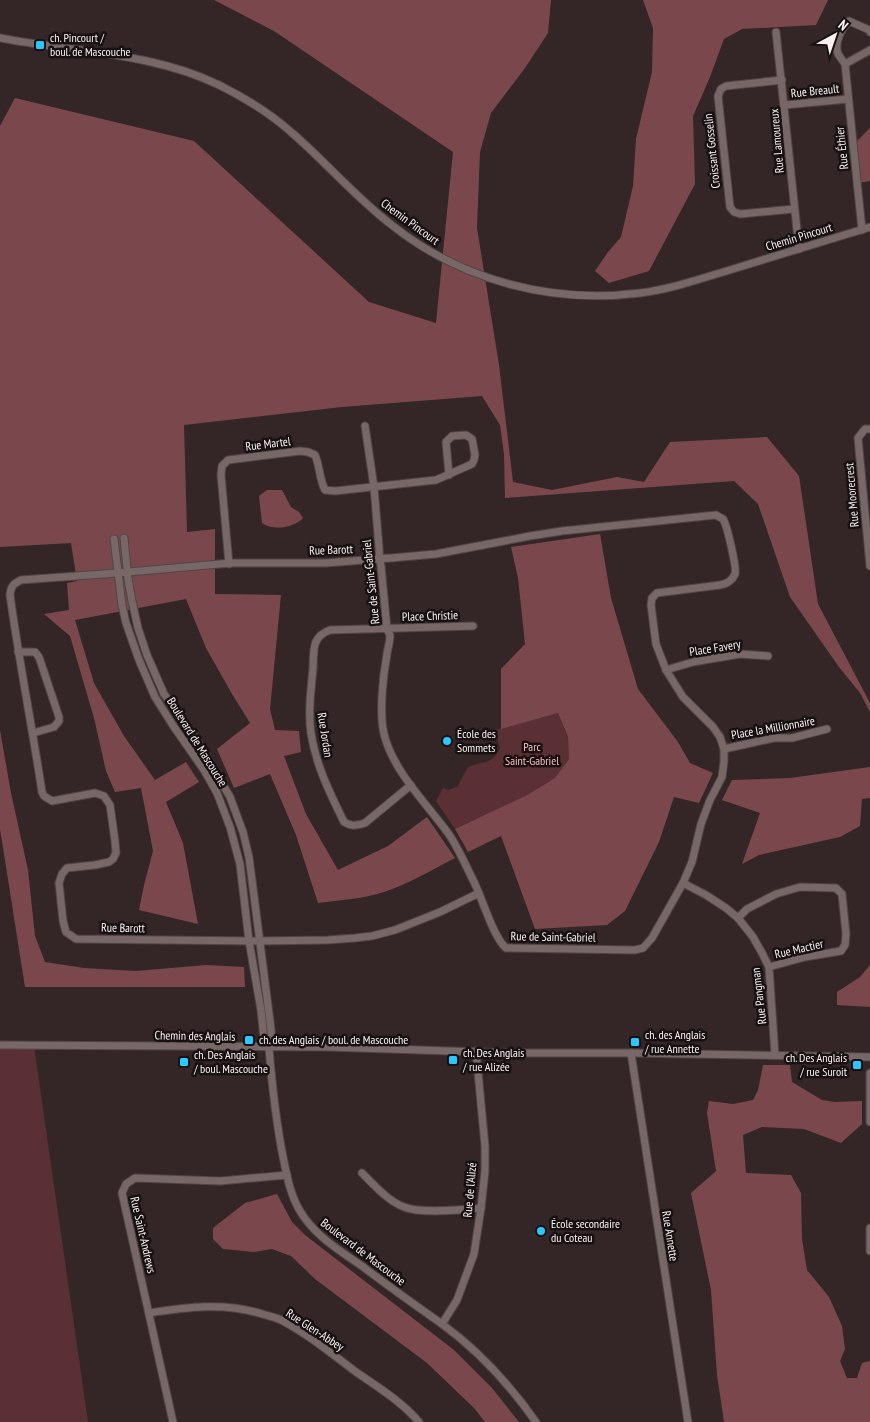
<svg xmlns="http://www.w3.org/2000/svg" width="870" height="1422" font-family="'PT Sans Narrow',sans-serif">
<rect width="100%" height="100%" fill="#342627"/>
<!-- green -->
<g fill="#5b3034">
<path d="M558,713L568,738L569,759L555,778L527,795L455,829L436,801L443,788L448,790L457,787L468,767C484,761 492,765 500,748L495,730Z"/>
<path d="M0,1044L34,1046L88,1422H0Z"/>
</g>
<!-- forest -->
<g fill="#7a484c">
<path d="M214,0H551L548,33L525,68L491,113L480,152L477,228L499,365L513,482L552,490L617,477L644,482L670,442L767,437L799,476L818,604L870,703V712L860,693L839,667L790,597L758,504L734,481L505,498L504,454L500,425L482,396L342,407L184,425L187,532L215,529V594L281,595L270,709L275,730L299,731L301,752L284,756L306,814L338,870L388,846L427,817L455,858C432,870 408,884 384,892C363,899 340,900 318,903L296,835L270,774L234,788L217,749L250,723L232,694L206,648L186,599L75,620L94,683L124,736L155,780L186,762L199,782L166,802L183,843L198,924L139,910L144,885L153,851L141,788L115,792L106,771L94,718L70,636L44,614L69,610L67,583L77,581L71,543L0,547V126L15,98L194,141L369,302L436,323L453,152L274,31Z"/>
<path d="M643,0H828L816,25L742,29L724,39L710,77L693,116L695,184L649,271L609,283L595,271L608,252L621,237L633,186L636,139L652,72L653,28Z"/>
<path d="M870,128V181L858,183L854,144Z"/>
<path d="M267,490H282L291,507L299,512L303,518C294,528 272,531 262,523L259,496Z"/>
<path d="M600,534L611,598L638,689L678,742L690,763L713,773L699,803L674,797L659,842L625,911L607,925L535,929L501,836L468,852L455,829L527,795L555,778L569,759L568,737L558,713L501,729V669L525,644L518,578L511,547Z"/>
<path d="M0,730L11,793L28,870L35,936L45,962L84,968L136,971L206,965L244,967L245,987H25L0,829Z"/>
<path d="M870,767V798L862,799L860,826L840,837L759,855L742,864L760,813L722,800L732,780L790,778Z"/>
<path d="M870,965V1007L837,1005V992L860,977Z"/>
<path d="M763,1065H790L792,1082L822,1100L835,1102L862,1101V1124L841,1143L804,1129L762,1127L743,1135L746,1173L791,1175L801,1193L802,1239L807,1270L829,1297L842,1326L845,1349L840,1361L847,1378H857L862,1363L870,1361V1422H724L717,1375L711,1290L691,1193L716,1171L707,1113L709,1101L733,1104L753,1100L758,1090Z"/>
<path d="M277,1194L292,1222L305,1235L454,1350L492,1388L519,1422H485L474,1408L427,1363L315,1279L291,1256L272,1249L254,1252L223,1249L213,1239V1228L245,1203Z"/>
</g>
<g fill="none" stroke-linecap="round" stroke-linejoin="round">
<!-- minor casing -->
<g stroke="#514546" stroke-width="9">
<g id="minor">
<path d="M776,32L799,249"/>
<path d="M0,38C72,52 151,52 219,85C245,98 270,113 291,132C326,162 356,198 393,226C463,281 552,304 640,293C672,289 702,278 733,269C778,255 824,241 870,227"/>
<path d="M845,64L870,50"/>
<path d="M782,80L726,86L721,89L718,96L730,207L734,212L740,214L794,209"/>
<path d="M785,105L848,99"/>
<path d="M862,230L845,64C843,61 840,57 838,54C834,42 841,29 849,21L869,30L870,32"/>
<path d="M365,426L374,487L379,547C379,553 380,560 381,566L387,629L390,635C390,642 388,647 387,654C383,676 379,712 384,734C393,771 426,803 448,833C458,847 465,864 473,880C482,897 493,937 506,948L635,950L643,948L652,938L683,883L692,862L701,824L710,800L722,777L724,761V749L720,737L713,727L683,697L666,670L656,644L651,605L652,598L657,593L720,585C727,584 732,581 735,574C737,568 727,525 723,519C722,518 717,516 716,515L562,531L530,536L436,554L391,558H390L326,563H231L117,573L21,580C13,584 11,586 10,595C19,661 32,726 42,792L44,796L52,801L95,793L104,796L110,805L115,841L116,853L113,859L109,862L95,865L67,868L62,874L59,883L63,921L66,932L76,939L259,941L328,940L355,938L372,936L395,930L440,912L479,893"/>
<path d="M870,429H865L858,438L870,566"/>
<path d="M124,538L128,579L132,601L138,628L147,655L164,694L198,742L230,797L243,832L249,857L270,1021L272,1039L269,1048C272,1085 276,1121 283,1157C287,1176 290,1194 300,1211C314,1235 340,1251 362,1266C388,1286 415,1305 442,1324C479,1351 510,1385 536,1422"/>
<path d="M114,539L122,605L126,623L139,660L155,697L174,727L204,770L217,793L230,827L240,864L249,941L261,1010L264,1039L269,1048"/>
<path d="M229,564L221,475L222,466L228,460L300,451L308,452L315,455C320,466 319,479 325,490L335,491L436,480L472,464L474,460L475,455L472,439L466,435L452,436L446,442L449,475"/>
<path d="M18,652H35L39,657L59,717V721L54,727L33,733"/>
<path d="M666,670L693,662L740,654L768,656"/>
<path d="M724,749L774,738H792L827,729"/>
<path d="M411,785L365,823C357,825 352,827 344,822C330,793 316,766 311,733C308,712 311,690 313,668C314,651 311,637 330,630L473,626"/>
<path d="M683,883L706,895L726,908L738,918L753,937L762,953L769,967L775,1055"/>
<path d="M738,918L747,909L776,894L800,887L836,888L842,894L846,934L845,945L841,951L805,957L769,967"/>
<path d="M0,1045L328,1047L513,1053H631L870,1057"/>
<path d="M631,1053L688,1422"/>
<path d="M870,1073V1122"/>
<path d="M362,1173C374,1185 388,1201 404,1207C421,1214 461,1210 481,1208"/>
<path d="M870,1228V1251"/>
<path d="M149,1313C187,1307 225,1302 262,1314C268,1316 275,1317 281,1320C308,1334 332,1354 356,1372C378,1387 402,1402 419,1422"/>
<path d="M442,1324L457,1300L474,1254L481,1208L485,1171V1146L476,1051"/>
<path d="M173,1422L122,1193L126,1184L135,1178L220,1181L287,1175"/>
</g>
</g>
<!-- minor -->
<use href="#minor" stroke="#776767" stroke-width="7"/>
</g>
<!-- markers -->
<g fill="#29c8ff" stroke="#171111" stroke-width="2">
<rect x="35" y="40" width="10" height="10" rx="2.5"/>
<circle cx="447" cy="741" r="5"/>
<rect x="244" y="1035" width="10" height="10" rx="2.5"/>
<rect x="630" y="1037" width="10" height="10" rx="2.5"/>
<rect x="448" y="1055" width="10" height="10" rx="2.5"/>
<rect x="179" y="1057" width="10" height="10" rx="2.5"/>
<rect x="852" y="1060" width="10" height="10" rx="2.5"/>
<circle cx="541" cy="1231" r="5"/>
</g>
<g text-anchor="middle" stroke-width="5" stroke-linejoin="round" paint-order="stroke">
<!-- poi labels -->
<g font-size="12" fill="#faf0f0" stroke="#171111" text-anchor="start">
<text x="50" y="42">ch. Pincourt /<tspan x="50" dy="14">boul. de Mascouche</tspan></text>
<text x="457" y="738">École des<tspan x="457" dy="14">Sommets</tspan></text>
<text x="645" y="1039">ch. des Anglais<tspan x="645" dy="14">/ rue Annette</tspan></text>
<text x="259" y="1044">ch. des Anglais / boul. de Mascouche</text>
<text x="463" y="1057">ch. Des Anglais<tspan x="463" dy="14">/ rue Alizée</tspan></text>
<text x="194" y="1059">ch. Des Anglais<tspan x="194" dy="14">/ boul. Mascouche</tspan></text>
<text x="847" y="1062" text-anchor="end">ch. Des Anglais<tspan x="847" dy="14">/ rue Suroit</tspan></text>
<text x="551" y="1228">École secondaire<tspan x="551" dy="14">du Coteau</tspan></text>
</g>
<!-- street labels -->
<g font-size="12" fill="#faf0f0" stroke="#171111">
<text transform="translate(815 91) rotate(-6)" y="4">Rue Breault</text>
<text transform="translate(777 141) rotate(-95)" y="4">Rue Lamoureux</text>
<text transform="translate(842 148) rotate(-96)" y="4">Rue Éthier</text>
<text transform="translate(712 151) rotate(-96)" y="4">Croissant Gosselin</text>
<text transform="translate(410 222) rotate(36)" y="4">Chemin Pincourt</text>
<text transform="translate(799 237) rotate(-17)" y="4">Chemin Pincourt</text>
<text transform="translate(268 444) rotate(-7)" y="4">Rue Martel</text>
<text transform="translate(852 495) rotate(-95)" y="4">Rue Moorecrest</text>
<text transform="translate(331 550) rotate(-2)" y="4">Rue Barott</text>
<text transform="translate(371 582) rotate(-96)" y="4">Rue de Saint-Gabriel</text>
<text transform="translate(430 616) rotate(-2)" y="4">Place Christie</text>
<text transform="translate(715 648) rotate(-9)" y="4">Place Favery</text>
<text transform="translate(773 728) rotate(-10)" y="4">Place la Millionnaire</text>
<text transform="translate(325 735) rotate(81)" y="4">Rue Jordan</text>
<text transform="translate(197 742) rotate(58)" y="4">Boulevard de Mascouche</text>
<text transform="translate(123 928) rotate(1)" y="4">Rue Barott</text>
<text transform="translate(553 937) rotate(1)" y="4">Rue de Saint-Gabriel</text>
<text transform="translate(799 949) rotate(-13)" y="4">Rue Mactier</text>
<text transform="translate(759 996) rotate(-97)" y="4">Rue Pangman</text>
<text transform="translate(195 1036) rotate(1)" y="4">Chemin des Anglais</text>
<text transform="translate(470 1190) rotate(-85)" y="4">Rue de l'Alizé</text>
<text transform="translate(143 1235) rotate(77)" y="4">Rue Saint-Andrews</text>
<text transform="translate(670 1236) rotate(81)" y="4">Rue Annette</text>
<text transform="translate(363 1252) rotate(37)" y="4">Boulevard de Mascouche</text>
<text transform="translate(315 1330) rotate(33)" y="4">Rue Glen-Abbey</text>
</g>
<!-- park labels -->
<g font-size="12" fill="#febbbe" stroke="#171111">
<text x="532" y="751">Parc<tspan x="532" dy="14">Saint-Gabriel</tspan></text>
</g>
</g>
<!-- north arrow -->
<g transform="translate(835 35) rotate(40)" stroke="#171111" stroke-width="4" paint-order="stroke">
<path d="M0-4L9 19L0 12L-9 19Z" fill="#faf0f0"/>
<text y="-8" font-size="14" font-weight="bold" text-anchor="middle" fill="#faf0f0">N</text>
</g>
</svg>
